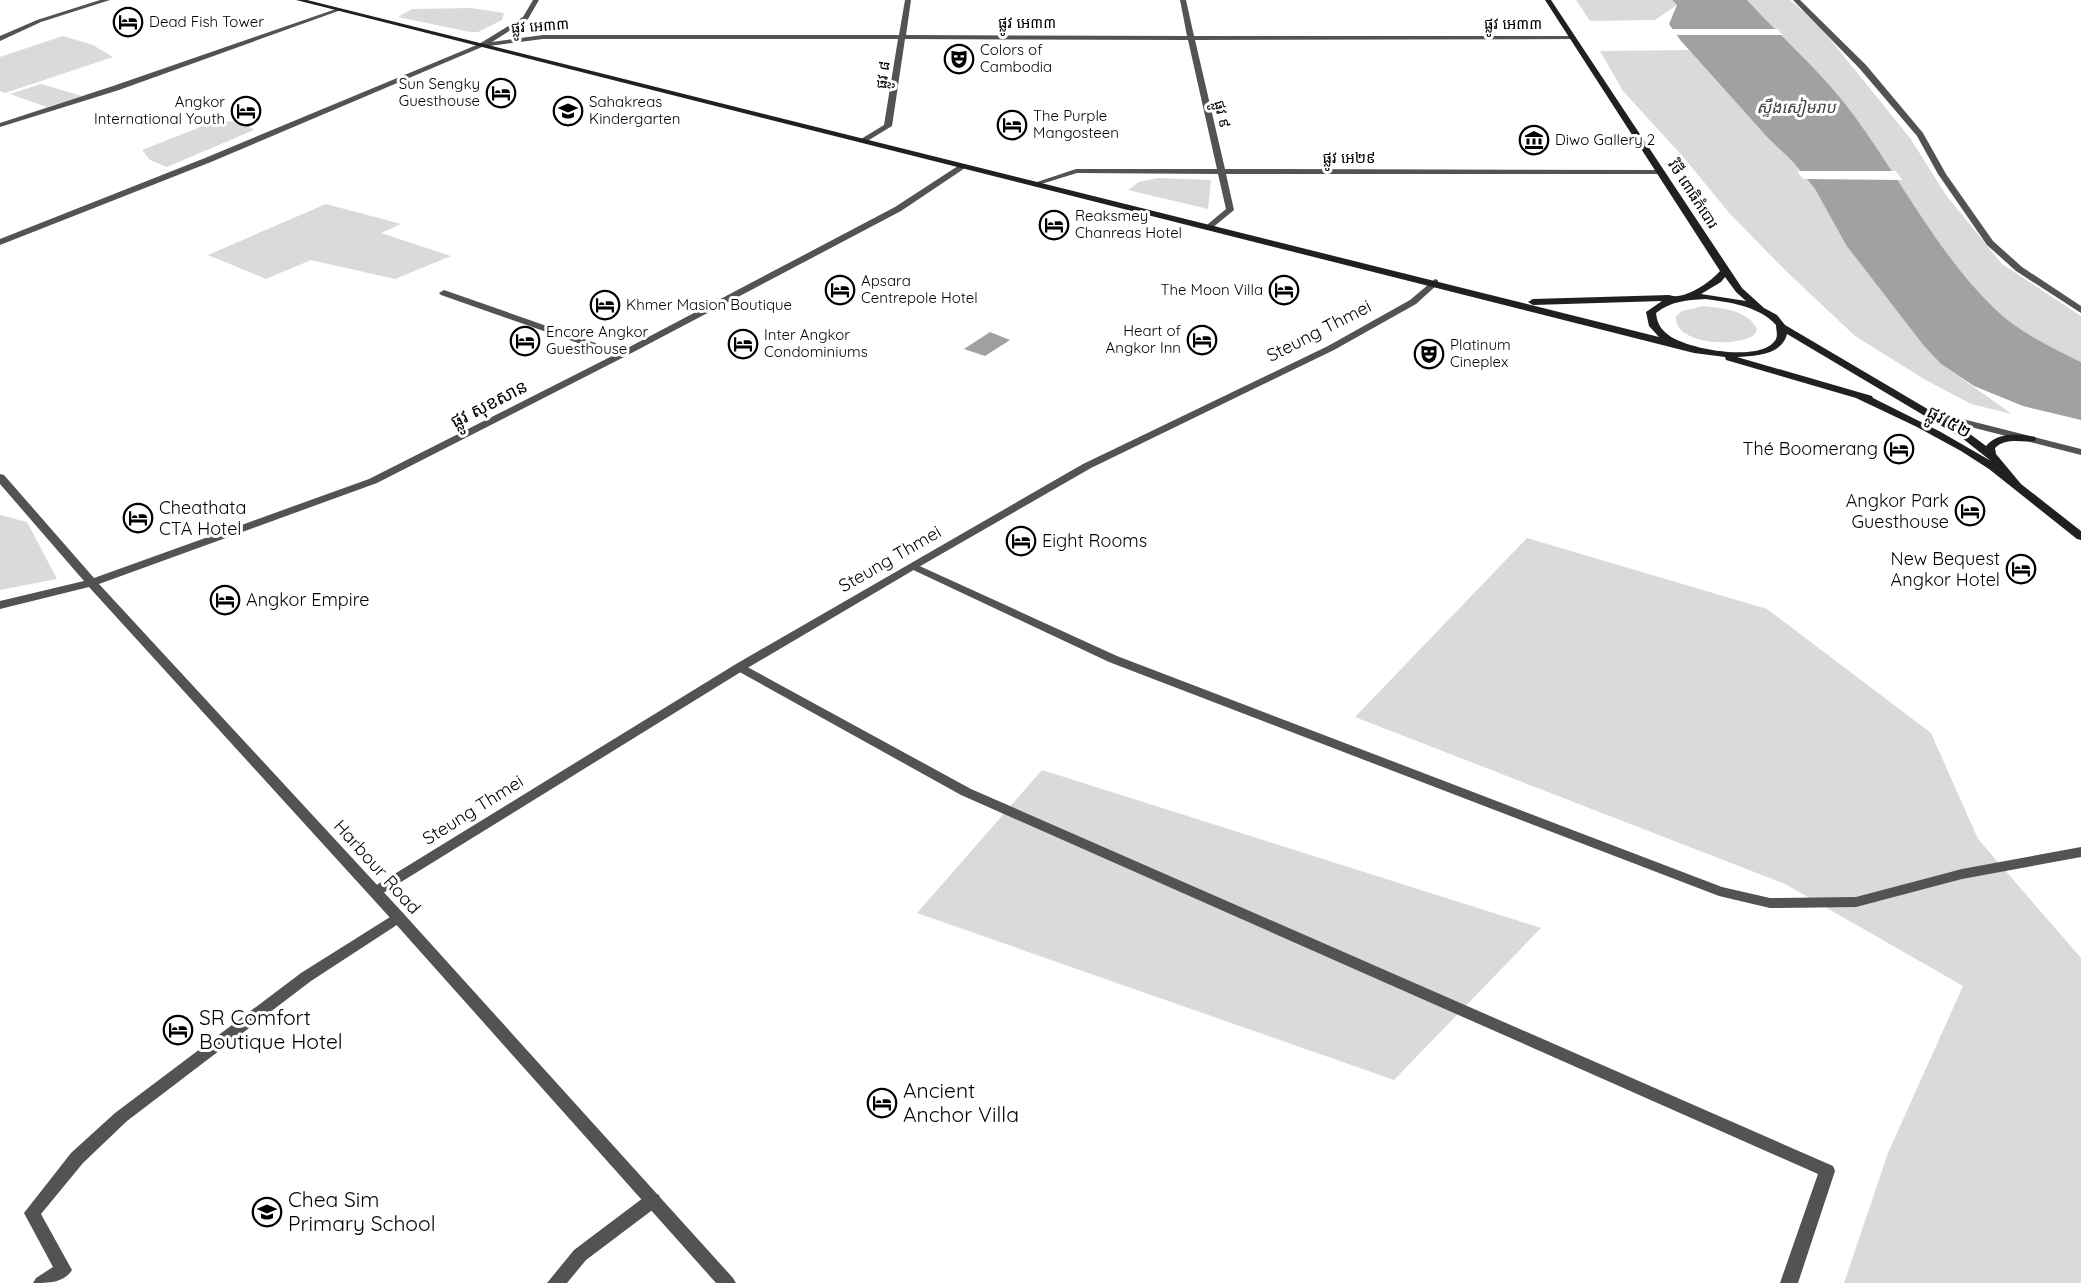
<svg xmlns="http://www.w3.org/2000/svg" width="2081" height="1283" font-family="Quicksand,'Noto Sans Khmer',sans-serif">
<rect width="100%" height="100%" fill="#fff"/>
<!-- green -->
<g fill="#dadada">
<path d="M1576,0H1672L1677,5L1655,20L1590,21Z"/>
<path d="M1747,0H1790L1817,23L1910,138L1946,195L2002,264L2081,316V362C2051,347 2020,333 1995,309C1937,253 1901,179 1853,114C1822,72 1782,38 1747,0Z"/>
<path d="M471,8L504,13L502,20L478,32H470L398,17L412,9Z"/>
<path d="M63,36L93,45L113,57L5,93L0,91V57Z"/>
<path d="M1689,50L1768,138L1794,163L1815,189L1846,245L1924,346L1941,364L2012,414L1971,404L1924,379L1855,336L1785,270L1730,214L1685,159L1623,91L1600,51Z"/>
<path d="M41,84L82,96L47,107L10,94Z"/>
<path d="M242,121L254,130L167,167L150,160L142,150L213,122Z"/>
<path d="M1158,178L1211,180L1208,209L1128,190L1139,182Z"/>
<path d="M326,204L401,224L381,233L451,256L395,279L311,260L266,279L208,255Z"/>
<path d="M1703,306C1722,308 1748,310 1757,329L1755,334C1738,349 1672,344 1676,316L1682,311Z"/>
<path d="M0,515L27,522L57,579L0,590Z"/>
<path d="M1527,538L1767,609L1931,733L1978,839L2081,958V1283H1844L1888,1153L1963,986L1785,884L1355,717Z"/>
<path d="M1042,770L1541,928L1394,1080L917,913Z"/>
</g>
<!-- water -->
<g fill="#a1a1a1">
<path d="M1672,0H1747C1782,38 1822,72 1853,114C1901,179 1937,253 1995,309C2020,333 2051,347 2081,362V420L2023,406L1974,386L1941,364L1924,346L1846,245L1815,189L1794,163L1768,138L1681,41L1669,24L1677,5Z"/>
<path d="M990,332L1010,340L985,356L964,349Z"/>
</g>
<!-- pier -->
<g fill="#fff">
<path d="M1669,29H1778L1783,35H1673Z"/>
<path d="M1797,171H1896L1902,180L1803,179Z"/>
</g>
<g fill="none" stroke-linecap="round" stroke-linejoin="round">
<!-- service -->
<g fill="#535353" fill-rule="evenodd">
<path d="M100,0H110L41,22L0,41V36L37,20Z"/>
<path d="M336,9L341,10L119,90L0,127V123L113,86Z"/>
<path d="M444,290L624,353L626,355L624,357H618L441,295L439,293Z"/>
<path d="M913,563L1117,656L1722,887L1770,898L1856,897L1962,869L2081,847V857L1962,879L1856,907L1770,908L1719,896L1109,662L909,568L907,566Z"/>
<path d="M740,663L971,789L1833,1166L1835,1171L1798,1283H1780L1818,1174L961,795L736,670L734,667Z"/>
<path d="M398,912L403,913L405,917L403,921L311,981L127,1121L83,1163L41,1214L72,1270C64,1283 48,1283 33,1283L36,1278L53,1267L24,1213L71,1153L115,1113L301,973Z"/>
</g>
<!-- minor -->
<g fill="#535353" fill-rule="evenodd">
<path d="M533,0H539L528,19L492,42L543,35H899L905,0H911L906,35L1187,36L1180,0H1186L1194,36H1573L1576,38L1575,39L1195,40L1225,169L1661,170L1665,172L1661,174H1226L1234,210L1211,229L1207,226L1208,224L1226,209L1218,174L1077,173L1038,185L1034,183L1076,169H1217L1188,40L905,39L892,126L864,143L860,141L861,139L884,125L898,39H543L482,47L211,162L0,245V239L205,158L479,44L523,17Z"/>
<path d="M1793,0H1800L1866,65L1923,133L1946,174L1993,241L2022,267L2081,306V313L2016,271L1987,245L1938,174L1917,136L1860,69Z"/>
<path d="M1435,279L1438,280V284L1416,304L1334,350L1091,468L917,568L744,670L380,895H370L368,892L370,889L736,664L1083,464L1328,346L1410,300Z"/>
<path d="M653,1193L659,1195L661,1200L659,1205L586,1260L567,1283H547L574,1250L647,1195Z"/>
</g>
<!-- tertiary -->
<g fill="#535353" fill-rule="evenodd">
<path d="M961,164L968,166L901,211L624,357L377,483L99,584L403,913L733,1278L736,1283H716L393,921L89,587L0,609V601L84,581L0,484V474L4,475L94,578L369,479L618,353L895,207Z"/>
<path d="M1927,410L2081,449V455L1923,415L1922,413Z"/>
</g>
<!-- secondary -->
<path fill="#202020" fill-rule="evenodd" d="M296,0H307L1659,337L1649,326L1646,312L1662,301L1533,305L1528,302L1533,299L1669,295C1683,301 1711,282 1720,271L1545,0H1551L1742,288L1764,308L1777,315L1785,325L1970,434L1986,446C1998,432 2018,433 2035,437L2036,439L2035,441C2020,443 2007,437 1995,448L1996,454L2021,484L2081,531V540L2077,539L1989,469L1961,451L1917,427L1856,398L1726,360L1725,357L1694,353ZM1725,277L1736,292L1746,301L1701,294L1721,282ZM1705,299C1729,302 1759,306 1776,325C1776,329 1778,335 1776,339C1763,364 1682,349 1666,333C1659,327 1657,321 1656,313C1671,301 1687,300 1705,299ZM1787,334L1962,438L1991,461L1939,431L1873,398L1872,396L1737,357C1755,356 1782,355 1787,334Z"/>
</g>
<!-- icons -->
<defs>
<g id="hotel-ring" transform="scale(1.5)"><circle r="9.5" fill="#fff" stroke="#000" stroke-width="1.5"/><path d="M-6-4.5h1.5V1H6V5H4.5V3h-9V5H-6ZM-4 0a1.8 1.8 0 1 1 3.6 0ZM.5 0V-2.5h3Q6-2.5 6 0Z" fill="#000"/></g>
<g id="theatre-ring" transform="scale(1.5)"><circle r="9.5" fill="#fff" stroke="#000" stroke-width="1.5"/><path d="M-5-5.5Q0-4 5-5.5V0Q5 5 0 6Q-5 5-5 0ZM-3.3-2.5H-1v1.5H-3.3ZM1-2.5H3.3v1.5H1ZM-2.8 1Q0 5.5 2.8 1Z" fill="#000"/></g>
<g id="school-ring" transform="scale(1.5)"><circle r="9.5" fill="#fff" stroke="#000" stroke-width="1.5"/><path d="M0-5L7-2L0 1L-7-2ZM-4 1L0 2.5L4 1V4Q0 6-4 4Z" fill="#000"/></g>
<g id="museum-ring" transform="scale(1.5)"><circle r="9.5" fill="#fff" stroke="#000" stroke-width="1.5"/><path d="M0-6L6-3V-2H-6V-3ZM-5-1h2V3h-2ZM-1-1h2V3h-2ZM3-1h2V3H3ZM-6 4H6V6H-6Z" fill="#000"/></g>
</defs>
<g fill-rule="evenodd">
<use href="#hotel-ring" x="128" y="22"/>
<use href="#theatre-ring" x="959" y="59"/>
<use href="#hotel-ring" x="501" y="93"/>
<use href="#hotel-ring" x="246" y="111"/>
<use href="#school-ring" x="568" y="111"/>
<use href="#hotel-ring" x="1012" y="125"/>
<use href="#museum-ring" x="1534" y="140"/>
<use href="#hotel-ring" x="1054" y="225"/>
<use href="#hotel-ring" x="840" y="290"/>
<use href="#hotel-ring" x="1284" y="290"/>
<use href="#hotel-ring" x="605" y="305"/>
<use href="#hotel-ring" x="1202" y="340"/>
<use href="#hotel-ring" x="525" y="341"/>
<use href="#hotel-ring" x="743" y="344"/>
<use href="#theatre-ring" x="1429" y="354"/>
<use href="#hotel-ring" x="1899" y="449"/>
<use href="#hotel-ring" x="1970" y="511"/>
<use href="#hotel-ring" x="138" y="518"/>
<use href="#hotel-ring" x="1021" y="541"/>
<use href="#hotel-ring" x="2021" y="569"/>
<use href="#hotel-ring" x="225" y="600"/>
<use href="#hotel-ring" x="178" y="1030"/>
<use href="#hotel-ring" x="882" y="1103"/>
<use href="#school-ring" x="267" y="1212"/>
</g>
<g text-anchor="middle" stroke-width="6" stroke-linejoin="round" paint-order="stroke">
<!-- far-poi labels -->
<g font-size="15" fill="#000" stroke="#fff" text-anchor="start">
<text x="149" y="27">Dead Fish Tower</text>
<text x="980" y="55">Colors of<tspan x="980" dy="17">Cambodia</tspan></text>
<text x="480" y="89" text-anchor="end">Sun Sengky<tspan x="480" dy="17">Guesthouse</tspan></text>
<text x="225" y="107" text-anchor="end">Angkor<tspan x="225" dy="17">International Youth</tspan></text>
<text x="589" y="107">Sahakreas<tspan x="589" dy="17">Kindergarten</tspan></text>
<text x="1033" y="121">The Purple<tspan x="1033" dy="17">Mangosteen</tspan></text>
<text x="1555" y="145">Diwo Gallery 2</text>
<text x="1075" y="221">Reaksmey<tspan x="1075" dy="17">Chanreas Hotel</tspan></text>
<text x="861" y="286">Apsara<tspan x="861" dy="17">Centrepole Hotel</tspan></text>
<text x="1263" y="295" text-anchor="end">The Moon Villa</text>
<text x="626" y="310">Khmer Masion Boutique</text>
<text x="1181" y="336" text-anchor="end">Heart of<tspan x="1181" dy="17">Angkor Inn</tspan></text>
<text x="546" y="337">Encore Angkor<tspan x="546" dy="17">Guesthouse</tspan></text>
<text x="764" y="340">Inter Angkor<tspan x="764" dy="17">Condominiums</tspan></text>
<text x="1450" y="350">Platinum<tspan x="1450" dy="17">Cineplex</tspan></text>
</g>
<!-- far-street labels -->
<g font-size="15" fill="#000" stroke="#fff">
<text x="1027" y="28">ផ្លូវ អេ៣៣</text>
<text x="1513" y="29">ផ្លូវ អេ៣៣</text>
<text transform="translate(540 26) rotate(-4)" y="5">ផ្លូវ អេ៣៣</text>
<text transform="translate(883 75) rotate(-82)" y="5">ផ្លូវ ៨</text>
<text transform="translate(1222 114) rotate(77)" y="5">ផ្លូវ ៩</text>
<text x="1349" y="163">ផ្លូវ អេ២៩</text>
<text transform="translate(1693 194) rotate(57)" y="5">វិថី ពោធិកំបោរ</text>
</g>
<!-- far-water labels -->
<g font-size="16" font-style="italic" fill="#424242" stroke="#fff">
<text x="1796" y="113">ស្ទឹងសៀមរាប</text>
</g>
<!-- street labels -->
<g font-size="18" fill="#000" stroke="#fff">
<text transform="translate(1319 331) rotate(-27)" y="6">Steung Thmei</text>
<text transform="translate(489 404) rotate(-27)" y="6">ផ្លូវ សុខសាន</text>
<text transform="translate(1949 422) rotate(29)" y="6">ផ្លូវ ៥២</text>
<text transform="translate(890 559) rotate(-30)" y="6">Steung Thmei</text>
<text transform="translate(473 810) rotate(-32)" y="6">Steung Thmei</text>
<text transform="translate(377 867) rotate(48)" y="6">Harbour Road</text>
</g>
<!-- poi labels -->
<g font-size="18" fill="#000" stroke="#fff" text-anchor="end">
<text x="1878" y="455">Thé Boomerang</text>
<text x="1949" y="507">Angkor Park<tspan x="1949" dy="21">Guesthouse</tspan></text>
<text x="159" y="514" text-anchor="start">Cheathata<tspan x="159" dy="21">CTA Hotel</tspan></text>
<text x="1042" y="547" text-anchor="start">Eight Rooms</text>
<text x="2000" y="565">New Bequest<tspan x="2000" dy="21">Angkor Hotel</tspan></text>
<text x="246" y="606" text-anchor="start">Angkor Empire</text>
</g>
<!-- near-poi labels -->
<g font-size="21" fill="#000" stroke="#fff" text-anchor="start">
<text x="199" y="1025">SR Comfort<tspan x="199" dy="24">Boutique Hotel</tspan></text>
<text x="903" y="1098">Ancient<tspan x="903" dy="24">Anchor Villa</tspan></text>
<text x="288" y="1207">Chea Sim<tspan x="288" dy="24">Primary School</tspan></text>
</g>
</g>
</svg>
